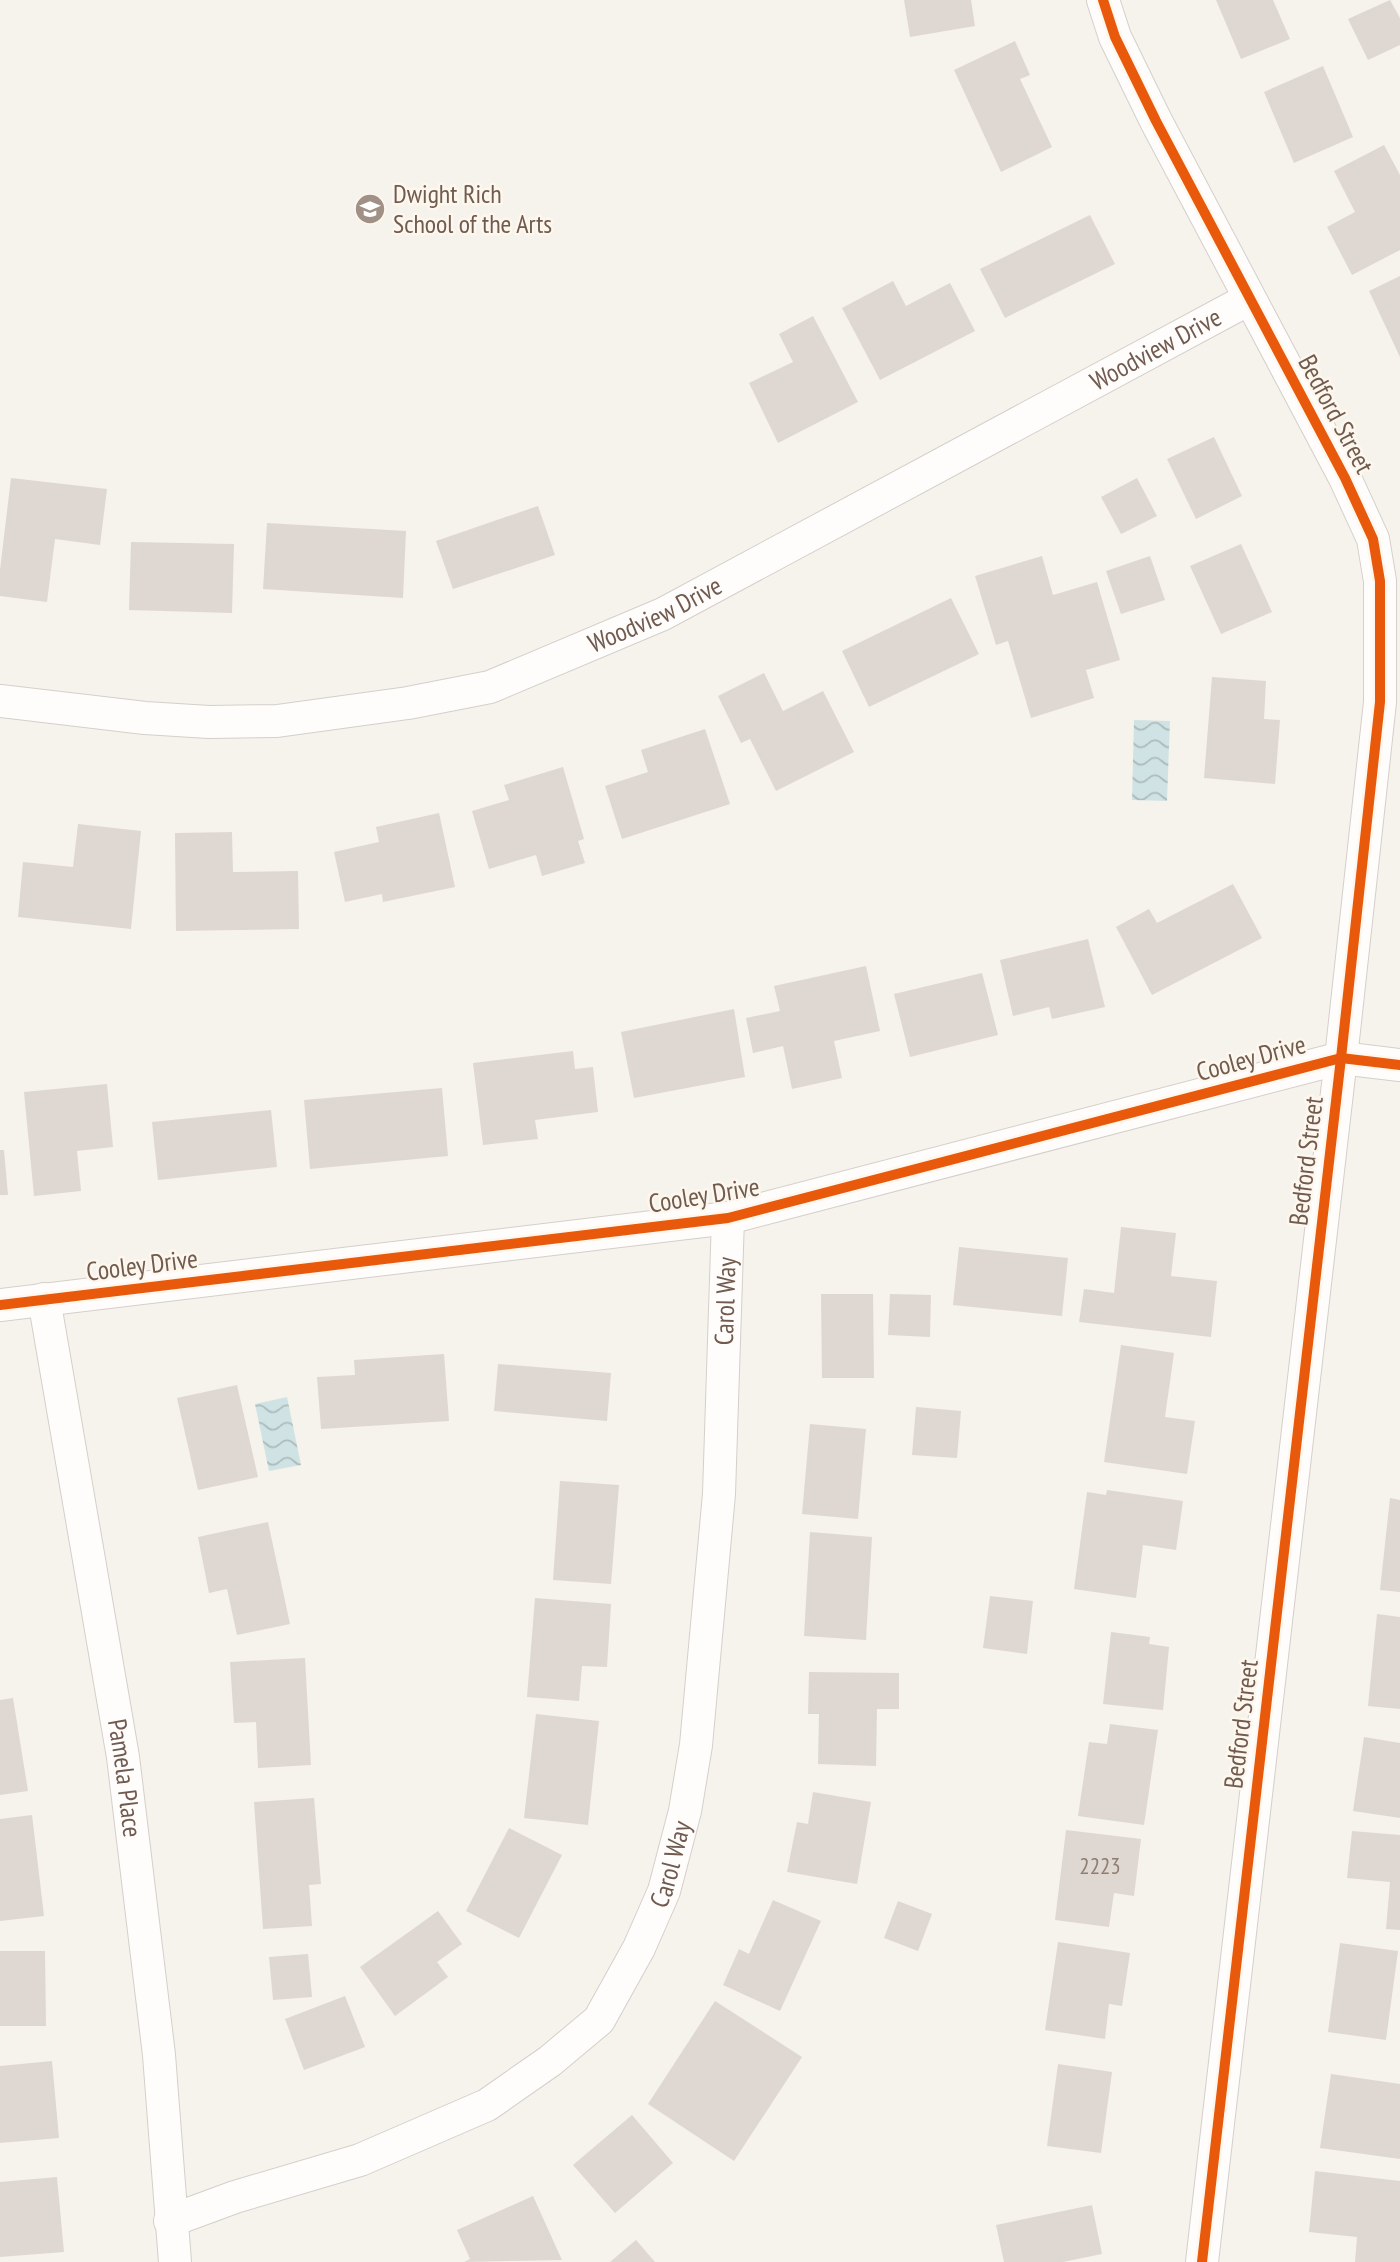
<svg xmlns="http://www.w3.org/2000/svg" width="1400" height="2262" font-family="'PT Sans Narrow',sans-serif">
<defs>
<pattern id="water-waves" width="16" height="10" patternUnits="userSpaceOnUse" patternTransform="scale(1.75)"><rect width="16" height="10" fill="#d0e3e4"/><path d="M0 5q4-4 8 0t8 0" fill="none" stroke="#adbbbb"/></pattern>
</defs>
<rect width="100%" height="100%" fill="#f6f2ec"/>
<!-- water -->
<g fill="url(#water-waves)">
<path d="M1134,720L1170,721L1167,801L1132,800Z"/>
<path d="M287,1397L301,1465L269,1471L255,1404Z"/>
</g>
<!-- building -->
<g fill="#dfd8d2">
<path d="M904,0H971L975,26L910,37Z"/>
<path d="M1216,0H1273L1290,39L1241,59Z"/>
<path d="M1390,0L1400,18V45L1368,60L1348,19Z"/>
<path d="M1015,41L1030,75L1020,79L1052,147L1001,172L954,70Z"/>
<path d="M1323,66L1353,137L1294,163L1264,92Z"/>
<path d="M1384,145L1400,175V250L1352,275L1327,227L1355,212L1334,171Z"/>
<path d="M1090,215L1115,264L1005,318L980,269Z"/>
<path d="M1400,276V357L1369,291Z"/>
<path d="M893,281L906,306L950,283L975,331L880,380L842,308Z"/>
<path d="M813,316L858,402L778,443L749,383L793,362L779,334Z"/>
<path d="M1214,437L1242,496L1196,519L1167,459Z"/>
<path d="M11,478L107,489L100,545L55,539L47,602L0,596V570Z"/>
<path d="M1137,478L1157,516L1121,534L1101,497Z"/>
<path d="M538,506L555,555L453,589L436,541Z"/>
<path d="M267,523L406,531L403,598L263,589Z"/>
<path d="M131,542L234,544L232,613L129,610Z"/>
<path d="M1241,544L1272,612L1221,634L1190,566Z"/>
<path d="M1042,556L1053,595L1097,582L1120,660L1086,670L1094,698L1031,718L1008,641L996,645L975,576Z"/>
<path d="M1150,556L1165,600L1121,614L1106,571Z"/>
<path d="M951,598L979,654L869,707L842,651Z"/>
<path d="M764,673L783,711L823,691L854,752L776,791L750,739L741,743L718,696Z"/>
<path d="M1212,677L1266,681L1264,719L1280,720L1275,784L1204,778Z"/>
<path d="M705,729L730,804L622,839L605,786L648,772L641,750Z"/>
<path d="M563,767L584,839L578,841L585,863L542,876L536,855L489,869L472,811L509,800L504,785Z"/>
<path d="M439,813L455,887L383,902L382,894L345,902L334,852L379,842L376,827Z"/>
<path d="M78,824L141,831L131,929L18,917L23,862L73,867Z"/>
<path d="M232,832L233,872L298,871L299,929L176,931L175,833Z"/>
<path d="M1233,884L1262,938L1152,995L1116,927L1149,909L1157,923Z"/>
<path d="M1088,939L1105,1007L1052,1019L1049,1007L1013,1016L1000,960Z"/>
<path d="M866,966L880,1031L834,1041L842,1078L792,1089L783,1046L753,1053L746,1018L780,1011L774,986Z"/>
<path d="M982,973L998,1035L910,1057L894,994Z"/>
<path d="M734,1009L745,1077L634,1098L621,1032Z"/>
<path d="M573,1051L575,1069L593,1067L598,1112L535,1120L538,1139L483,1145L473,1063Z"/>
<path d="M107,1084L113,1147L77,1151L81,1191L34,1196L24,1092Z"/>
<path d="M442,1088L448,1156L310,1169L304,1100Z"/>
<path d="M271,1110L277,1167L158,1180L152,1122Z"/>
<path d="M0,1150H4L8,1195H0Z"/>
<path d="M1121,1227L1176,1233L1171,1276L1217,1281L1211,1337L1079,1322L1084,1289L1114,1293Z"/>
<path d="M959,1247L1068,1258L1062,1316L953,1305Z"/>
<path d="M821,1294H873L874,1378H822Z"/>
<path d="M890,1294L931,1295L930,1337L888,1335Z"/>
<path d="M1121,1345L1174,1353L1165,1417L1195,1421L1187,1474L1104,1462Z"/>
<path d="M444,1354L449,1421L321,1429L317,1377L355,1375L354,1360Z"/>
<path d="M498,1364L611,1373L607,1421L494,1411Z"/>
<path d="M237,1385L258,1477L198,1490L177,1398Z"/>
<path d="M916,1407L961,1411L957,1458L912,1455Z"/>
<path d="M810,1424L866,1429L858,1519L802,1514Z"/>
<path d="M560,1481L619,1485L611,1584L553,1580Z"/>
<path d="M1107,1490L1183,1501L1176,1550L1143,1545L1136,1598L1074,1589L1087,1492L1106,1495Z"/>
<path d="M1390,1498L1400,1500V1592L1380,1590Z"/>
<path d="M268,1522L290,1624L237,1635L227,1589L209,1593L198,1537Z"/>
<path d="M810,1532L872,1537L866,1640L804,1636Z"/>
<path d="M990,1596L1033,1601L1027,1654L983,1648Z"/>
<path d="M535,1598L611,1604L607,1667L582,1666L579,1701L527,1697Z"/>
<path d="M1377,1614L1400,1617V1709L1368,1706Z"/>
<path d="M1111,1632L1150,1637L1149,1644L1169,1647L1163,1710L1103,1704Z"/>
<path d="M305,1658L311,1765L258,1768L256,1722L234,1723L230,1662Z"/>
<path d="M809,1672L899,1673V1709H877L876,1766L818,1764L819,1714H808Z"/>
<path d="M13,1698L28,1791L0,1795V1700Z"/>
<path d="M536,1714L599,1721L588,1825L524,1818Z"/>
<path d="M1110,1724L1158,1730L1144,1825L1078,1816L1089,1742L1107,1744Z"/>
<path d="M1364,1737L1400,1743V1818L1353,1811Z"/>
<path d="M813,1792L871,1802L857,1884L787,1872L797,1822L808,1824Z"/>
<path d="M314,1798L321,1884L309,1885L312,1926L263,1929L254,1802Z"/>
<path d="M32,1815L44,1916L0,1921V1819Z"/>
<path d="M509,1828L562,1855L519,1938L466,1911Z"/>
<path d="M1066,1830L1141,1839L1134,1896L1114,1893L1109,1927L1055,1920Z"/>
<path d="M1352,1831L1400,1835V1930L1386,1929L1390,1882L1347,1878Z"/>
<path d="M773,1900L821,1921L780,2011L723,1985L739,1949L749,1954Z"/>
<path d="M898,1901L932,1914L918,1951L884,1938Z"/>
<path d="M438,1911L462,1944L437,1962L448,1977L395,2016L360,1967Z"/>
<path d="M1058,1942L1130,1953L1122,2006L1109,2004L1105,2039L1045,2030Z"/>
<path d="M1340,1943L1398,1951L1386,2040L1328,2032Z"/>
<path d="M0,1951H45L46,2026H0Z"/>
<path d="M308,1954L312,1997L273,2000L269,1957Z"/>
<path d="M345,1996L365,2047L304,2070L285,2019Z"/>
<path d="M715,2001L802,2057L734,2161L648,2104Z"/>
<path d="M52,2061L59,2138L0,2143V2066Z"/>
<path d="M1058,2064L1112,2072L1101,2153L1047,2146Z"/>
<path d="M1331,2074L1400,2084V2159L1320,2148Z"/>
<path d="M632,2115L673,2163L615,2213L573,2165Z"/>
<path d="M1315,2171L1400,2181V2262H1355L1357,2237L1309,2232Z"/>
<path d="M57,2177L64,2252L0,2257V2182Z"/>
<path d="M533,2196L562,2260L464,2262L470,2259L457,2230Z"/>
<path d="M1092,2205L1102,2254L1063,2262H1004L996,2225Z"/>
<path d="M636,2240L655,2262H610Z"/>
</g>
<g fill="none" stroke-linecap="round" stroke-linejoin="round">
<!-- minor casing -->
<g stroke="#d5cfca" stroke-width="34">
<g id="minor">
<path d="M1103,0L1115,37L1156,121L1345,478L1373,539L1380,581V702L1341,1058L1202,2262"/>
<path id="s1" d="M0,701L145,718L209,722L277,721L408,703L490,687L663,614L1249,299"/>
<path id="s2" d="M44,1299L123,1757L159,2055L175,2262"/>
<path d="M0,1305L728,1218L1341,1058L1400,1065"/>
<path id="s3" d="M170,2221L235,2197L360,2160L487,2105L550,2061L599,2020L639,1948L664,1891L685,1811L696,1745L719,1494L728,1218"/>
</g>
</g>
<!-- minor -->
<use href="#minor" stroke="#fefdfc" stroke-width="32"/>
<!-- cycleway casing -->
<g stroke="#fdf7ee" stroke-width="15">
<g id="cycleway">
<path d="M1103,0L1115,37L1156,121L1345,478L1373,539L1380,581V702L1341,1058L1202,2262"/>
<path d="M0,1305L728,1218L1341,1058L1400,1065"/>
</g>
</g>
<!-- cycleway -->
<use href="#cycleway" stroke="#e8590c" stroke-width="10"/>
</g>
<!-- icons -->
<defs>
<g id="school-disc" transform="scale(1.575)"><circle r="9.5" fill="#a09086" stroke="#fdf7ee"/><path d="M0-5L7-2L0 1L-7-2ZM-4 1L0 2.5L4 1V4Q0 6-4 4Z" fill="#fff"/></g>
</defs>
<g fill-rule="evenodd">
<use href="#school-disc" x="370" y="209"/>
</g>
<g text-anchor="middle" stroke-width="5" stroke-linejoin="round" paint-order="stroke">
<!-- number labels -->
<g font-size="23" fill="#8f7d72">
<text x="1100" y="1874">2223</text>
</g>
<!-- poi labels -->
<g font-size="26" fill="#715b4f" stroke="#fdf7ee" text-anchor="start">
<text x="393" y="203">Dwight Rich<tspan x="393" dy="30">School of the Arts</tspan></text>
</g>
<!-- street labels -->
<g font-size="26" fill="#715b4f" stroke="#fdf7ee">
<text dy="9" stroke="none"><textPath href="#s1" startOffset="1241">Woodview Drive</textPath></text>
<text transform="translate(1336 414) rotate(62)" y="9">Bedford Street</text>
<text dy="9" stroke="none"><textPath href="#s1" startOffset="674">Woodview Drive</textPath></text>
<text transform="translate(1251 1058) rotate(-15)" y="9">Cooley Drive</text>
<text transform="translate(1306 1161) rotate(-83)" y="9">Bedford Street</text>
<text transform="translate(704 1195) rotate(-9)" y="9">Cooley Drive</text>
<text transform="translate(142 1265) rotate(-7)" y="9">Cooley Drive</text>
<text dy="9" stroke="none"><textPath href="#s3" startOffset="1218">Carol Way</textPath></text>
<text transform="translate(1241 1724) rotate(-83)" y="9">Bedford Street</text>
<text dy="9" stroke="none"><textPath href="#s2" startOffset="486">Pamela Place</textPath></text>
<text dy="9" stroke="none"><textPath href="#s3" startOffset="651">Carol Way</textPath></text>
</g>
</g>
</svg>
